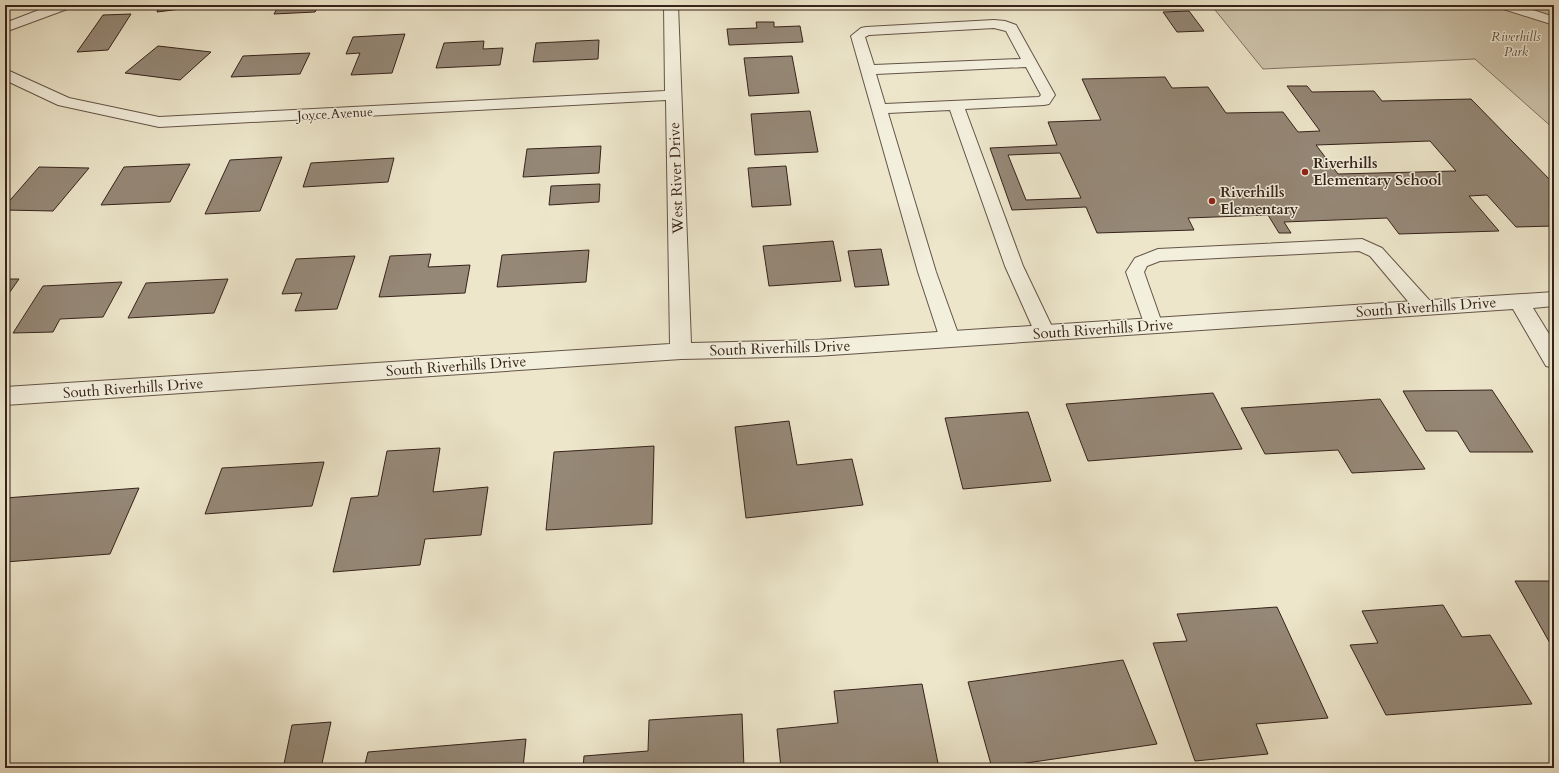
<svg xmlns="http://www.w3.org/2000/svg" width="1559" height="773" font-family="Cardo,serif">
<rect width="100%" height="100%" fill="#ede6cb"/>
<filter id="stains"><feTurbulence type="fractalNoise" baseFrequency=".005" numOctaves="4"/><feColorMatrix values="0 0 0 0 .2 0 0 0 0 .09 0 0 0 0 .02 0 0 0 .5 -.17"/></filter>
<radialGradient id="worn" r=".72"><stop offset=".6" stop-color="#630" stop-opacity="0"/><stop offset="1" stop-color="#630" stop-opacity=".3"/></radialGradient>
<!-- green -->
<path fill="#cec5ad" stroke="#827464" d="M1211,5H1554V129L1475,59L1263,69Z"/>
<!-- building -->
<g fill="#958877" stroke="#36231b" fill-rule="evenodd">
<path d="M159,5H213L157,12Z"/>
<path d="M279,5H319L315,12L274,14Z"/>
<path d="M1189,11L1204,31L1177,32L1163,12Z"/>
<path d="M131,14L108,50L77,52L103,15Z"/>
<path d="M756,22H774V27L800,26L803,42L729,45L727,29L757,28Z"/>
<path d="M405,34L392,73L351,75L360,53L346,54L353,37Z"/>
<path d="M599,40L598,59L533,62L536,43Z"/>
<path d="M484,41L483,49L503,48L500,65L436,68L444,43Z"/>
<path d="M158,46L211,52L180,80L125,73Z"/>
<path d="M310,53L300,74L231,77L243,56Z"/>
<path d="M792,56L799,93L749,96L744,58Z"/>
<path d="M1165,77L1172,88L1208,87L1226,113L1283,112L1298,132L1320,131L1287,86H1307L1312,92L1374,91L1382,101L1471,99L1554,184V226L1516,227L1487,195L1469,196L1499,231L1399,234L1387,218L1284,222L1291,233H1279L1268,215L1188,218L1194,230L1097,233L1086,207L1012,210L990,148L1057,145L1048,122L1101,120L1082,79ZM1430,141L1456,171L1338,174L1316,145ZM1060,153L1081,198L1026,200L1008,155Z"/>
<path d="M810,111L818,152L755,155L751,114Z"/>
<path d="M601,146L599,173L523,177L527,149Z"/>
<path d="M282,157L260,211L205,214L230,160Z"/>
<path d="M394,158L388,182L303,187L311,163Z"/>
<path d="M190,164L170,202L101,205L124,167Z"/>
<path d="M786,166L791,205L752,207L748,168Z"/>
<path d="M39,167L89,168L53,211L5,210V206Z"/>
<path d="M600,184L599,202L549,205L551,186Z"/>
<path d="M833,241L841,281L769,286L763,246Z"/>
<path d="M881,249L889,285L855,287L848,251Z"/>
<path d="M589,250L586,282L497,287L502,255Z"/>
<path d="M431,254L428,267L470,265L465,293L379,297L390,256Z"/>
<path d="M355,256L337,309L295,311L302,293L282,294L296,259Z"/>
<path d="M5,279H19L5,299Z"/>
<path d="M228,279L214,313L128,318L146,283Z"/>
<path d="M122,282L103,317L60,319L53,332L13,333L43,286Z"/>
<path d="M1492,390L1533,452H1470L1457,431H1426L1403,391Z"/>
<path d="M1213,393L1242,449L1088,461L1066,404Z"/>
<path d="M1380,399L1425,469L1352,473L1338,450L1265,454L1241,408Z"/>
<path d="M1028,412L1051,481L963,489L945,418Z"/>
<path d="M789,421L797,465L852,459L863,505L746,518L735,427Z"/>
<path d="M654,446L652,524L546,530L554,452Z"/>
<path d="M440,448L433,492L488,487L481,535L425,539L420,565L333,572L351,498L378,496L387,451Z"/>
<path d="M324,462L312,506L205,514L222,468Z"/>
<path d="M139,488L110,554L5,562V498Z"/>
<path d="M1515,581H1554V645H1551Z"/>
<path d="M1443,605L1462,637L1490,635L1532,704L1386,715L1350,645L1378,643L1362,611Z"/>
<path d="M1277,607L1328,718L1256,724L1268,754L1195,761L1153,643L1187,641L1177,614Z"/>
<path d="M1123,660L1157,744L992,768L968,682Z"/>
<path d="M922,684L939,768H781L777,729L838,723L834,691Z"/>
<path d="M742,714L744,768H583L584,756L648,751L649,720Z"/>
<path d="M331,722L321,768H238L284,764L292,725Z"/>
<path d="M526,739L523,768H364L368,752Z"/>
</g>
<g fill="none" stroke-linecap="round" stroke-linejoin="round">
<!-- service casing -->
<g stroke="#645447" stroke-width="2">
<g id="service">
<path d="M1498,5H1518L1554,17V25L1500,8Z"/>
<path d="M994,20L1005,21L1016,25L1055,95L1049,104L1044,105L965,109L1023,266L1055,333L1052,338L1045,340L1038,338L1035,333L1005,266L950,110L888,113L936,272L960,339L957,344L950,346L943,344L940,339L918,272L851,36L861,28L866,27ZM994,28L1006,31L1021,59L874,65L865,37L869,35ZM1026,67L1041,95L1039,97L885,104L876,74Z"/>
<path d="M1362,239L1382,248L1431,302L1433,307L1431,312L1424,314L1417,312L1370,256L1359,251L1160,261L1147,266L1144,272L1163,326L1161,331L1154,333L1147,331L1145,326L1126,272L1135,258L1158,249Z"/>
</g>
</g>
<!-- minor casing -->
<g stroke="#645447" stroke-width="2">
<g id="minor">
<path d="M52,5H72L70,8L5,32V23Z"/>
<path d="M664,5H678L691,343L816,340L1554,292V306L1533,308L1554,342V368L1546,366L1513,309L816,356L681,359L5,405V387L670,344L666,100L159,127L58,105L5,80V69L69,98L159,117L665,91Z"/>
</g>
</g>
<!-- service -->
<use href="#service" fill="#f3efdd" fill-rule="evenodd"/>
<!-- minor -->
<use href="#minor" fill="#f3efdd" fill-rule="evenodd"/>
</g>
<!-- markers -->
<g fill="#8f2418" stroke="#f3efdd" stroke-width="1.5">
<circle cx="1305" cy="172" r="4"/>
<circle cx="1212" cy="201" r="4"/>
</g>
<g text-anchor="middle" stroke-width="3" stroke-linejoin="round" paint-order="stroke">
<!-- far-park labels -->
<g font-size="13" font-style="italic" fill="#5c4c40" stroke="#f3efdd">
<text x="1516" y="41">Riverhills<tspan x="1516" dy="15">Park</tspan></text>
</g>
<!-- far-street labels -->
<g font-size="13" fill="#36231b" stroke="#f3efdd">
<text transform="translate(335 113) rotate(-3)" y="5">Joyce Avenue</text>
</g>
<!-- poi labels -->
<g font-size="15" font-weight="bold" fill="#36231b" stroke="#f3efdd" text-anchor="start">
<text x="1313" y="168">Riverhills<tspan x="1313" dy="17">Elementary School</tspan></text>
<text x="1220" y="197">Riverhills<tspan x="1220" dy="17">Elementary</tspan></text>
</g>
<!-- street labels -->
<g font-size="15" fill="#36231b" stroke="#f3efdd">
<text transform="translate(676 178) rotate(-92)" y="5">West River Drive</text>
<text transform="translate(1426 307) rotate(-4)" y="5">South Riverhills Drive</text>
<text transform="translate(1103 329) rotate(-4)" y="5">South Riverhills Drive</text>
<text transform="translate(780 348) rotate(-2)" y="5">South Riverhills Drive</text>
<text transform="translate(456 366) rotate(-4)" y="5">South Riverhills Drive</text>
<text transform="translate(133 388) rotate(-4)" y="5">South Riverhills Drive</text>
</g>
</g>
<!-- margin -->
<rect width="1559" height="773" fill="none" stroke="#ede6cb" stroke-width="20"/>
<rect x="6" y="6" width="1547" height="761" fill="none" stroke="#36231b" stroke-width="2"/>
<rect x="10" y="10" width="1539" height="753" fill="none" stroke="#36231b"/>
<rect width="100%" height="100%" filter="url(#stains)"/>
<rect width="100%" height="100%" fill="url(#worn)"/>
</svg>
